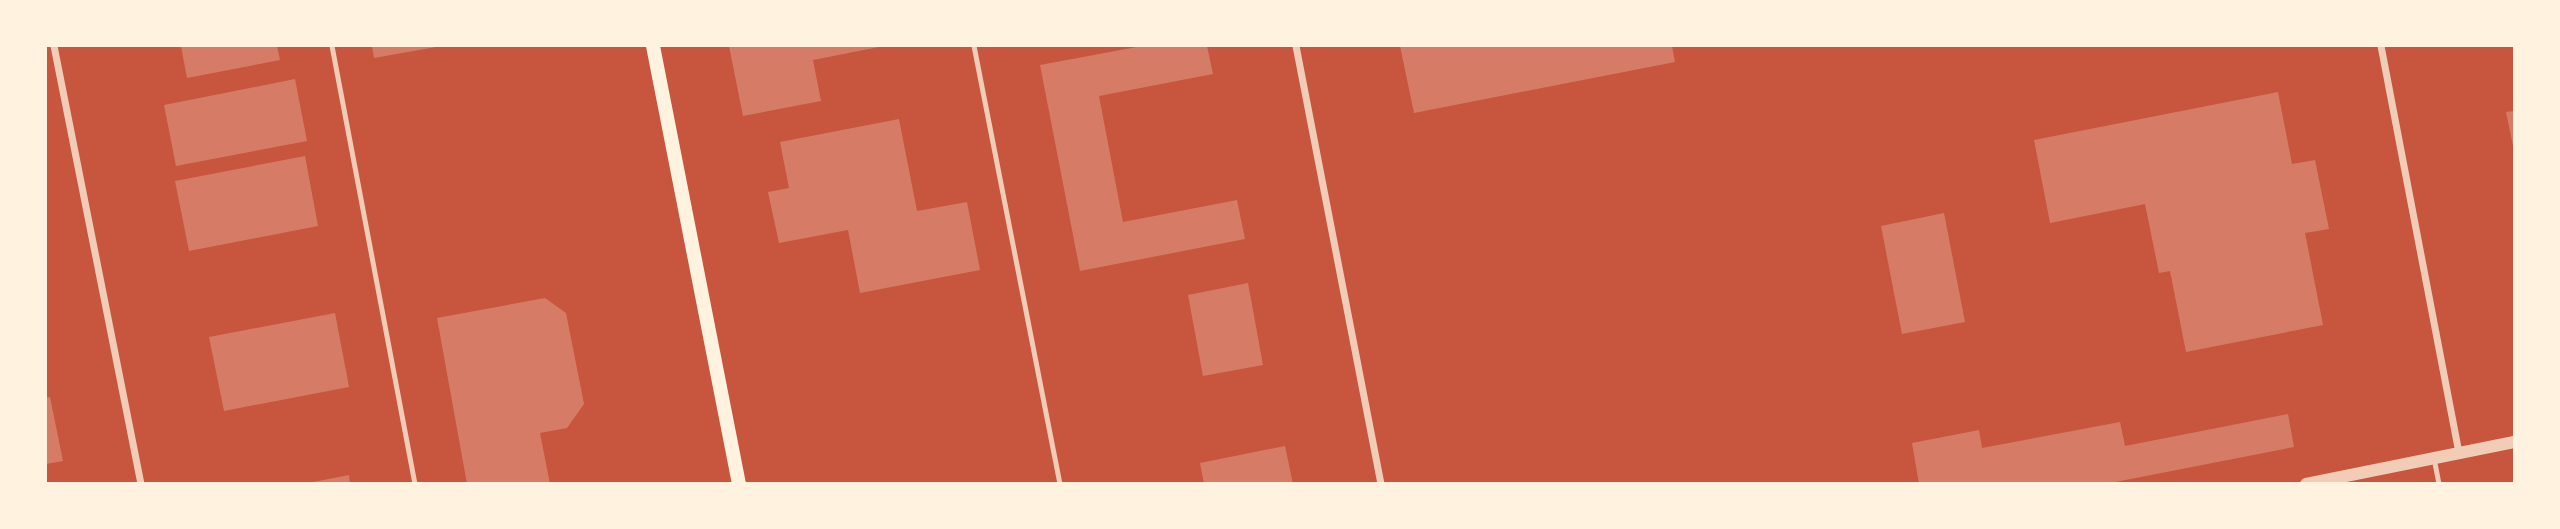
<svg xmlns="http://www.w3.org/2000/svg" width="2560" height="529" font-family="Spectral,serif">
<rect width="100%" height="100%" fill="#c8553d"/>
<!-- building -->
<g fill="#d67c66">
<path d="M181,46H277L280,60L187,78Z"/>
<path d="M372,46H435L436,47L374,58Z"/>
<path d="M729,46H878L879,47L813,60L821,101L743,116Z"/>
<path d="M1142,46H1207L1213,74L1099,96L1123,222L1237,200L1245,239L1080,271L1040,65Z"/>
<path d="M1400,46H1672L1675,62L1414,113Z"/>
<path d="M295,79L307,141L176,166L164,105Z"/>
<path d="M2278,92L2292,164L2315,160L2329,229L2305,233L2323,325L2186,352L2170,271L2159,273L2145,204L2050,223L2034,140Z"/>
<path d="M2514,111V146H2513L2506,112Z"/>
<path d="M899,119L917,211L967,202L980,270L860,293L848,230L779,243L768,192L789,188L780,142Z"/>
<path d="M305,156L318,226L189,251L175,181Z"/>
<path d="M1944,213L1965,322L1902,334L1881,226Z"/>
<path d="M1248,283L1263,365L1203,376L1188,295Z"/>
<path d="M545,298L566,313L584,404L567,428L540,433L550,484H467L437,318Z"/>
<path d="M335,313L349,387L224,411L209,337Z"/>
<path d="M50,397L63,461L46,464V398Z"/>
<path d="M2288,414L2294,447L2105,484H1919L1912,443L1979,430L1982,448L2120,422L2125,446Z"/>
<path d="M1285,446L1293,484H1204L1200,463Z"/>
<path d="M349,475L350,484H313V482Z"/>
</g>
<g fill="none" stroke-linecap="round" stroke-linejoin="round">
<!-- service -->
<g stroke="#f1ccb7" stroke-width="5">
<path d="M332,46L415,484"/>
<path d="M974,46L1060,484"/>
<path d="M2434,458L2439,484"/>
</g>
<!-- minor -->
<g stroke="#f1ccb7" stroke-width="7">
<path d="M54,46L141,484"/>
<path d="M1296,46L1381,484"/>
<path d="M2381,46L2459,453"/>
</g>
<!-- tertiary -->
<path stroke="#f1ccb7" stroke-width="12" d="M2306,484L2514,442"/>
<!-- secondary -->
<path stroke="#fff3e0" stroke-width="14" d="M653,46L739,484"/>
</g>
<!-- border -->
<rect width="2560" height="529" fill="none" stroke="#fff3e0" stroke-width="94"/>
</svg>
